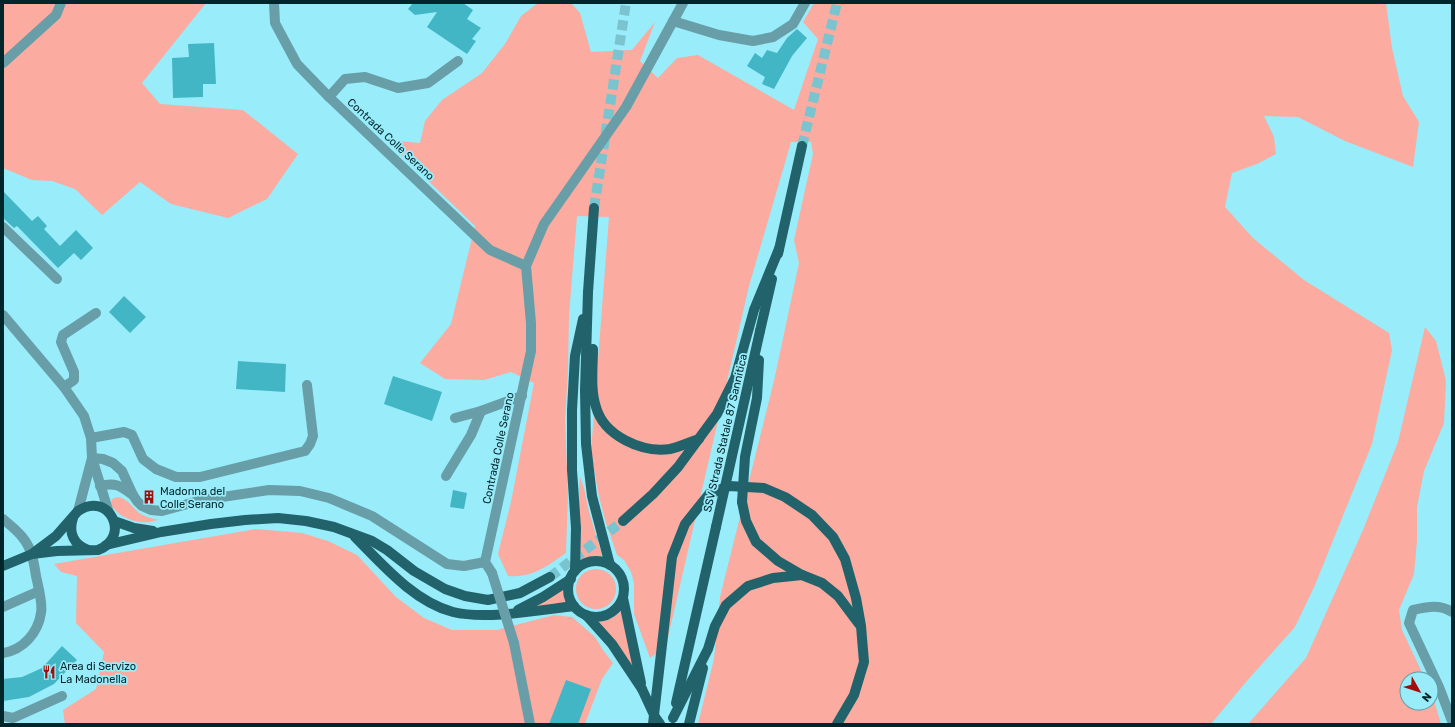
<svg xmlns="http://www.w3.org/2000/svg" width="1455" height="727" font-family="Rubik,sans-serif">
<rect width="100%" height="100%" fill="#99ecfa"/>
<!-- green -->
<g fill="#fbab9f">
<path d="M3,3H206L142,83L160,104L243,110L298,154L267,199L228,218L171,204L140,182L102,215L75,189L52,181L32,180L3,168Z"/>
<path d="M538,3H571L580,13L591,52L632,50L655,22L640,61L658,78L677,58L698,55L794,110L818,39L803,22L814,3H1386L1392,48L1403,96L1419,122L1413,167L1345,141L1298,117L1264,116L1274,137L1276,154L1257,164L1232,173L1225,207L1253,238L1304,280L1389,333L1392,350L1372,444L1315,585L1295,627L1246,682L1211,724H698L714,659L720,597L774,381L799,263L794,240L813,154L811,142H791L749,286L666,646L650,658L634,614V583L631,572L624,560L617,555L606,523L599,497L591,451L609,217L577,216L569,315L568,370L565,420L568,495L566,553C547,566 533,578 508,576L498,554L511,502L534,383L511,372L484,380L445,379L420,363L451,324L475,226L386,140L420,143L425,121L442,100L482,73L505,44L521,16Z"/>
<path d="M1425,327L1436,341L1446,381L1444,423L1424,471L1417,507V541L1414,574L1399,610L1402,630L1425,679H1407V703H1431V690L1441,724H1248L1306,658L1363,530L1398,442Z"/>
<path d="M580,477L584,488L589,512L603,558L596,557L579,562V487Z"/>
<path d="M118,497C128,499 132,507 139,513C145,517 152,518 158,520C153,521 148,523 142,522C130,521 116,515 111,504L112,499Z"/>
<path d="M256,529L302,533L328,541L357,555L396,597L424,618L452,630H497L554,615L572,617L595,637L603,650L613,663L602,679L585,724H65L63,710L96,689L104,652L76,623L77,576L61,572L54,564Z"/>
<circle cx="596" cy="589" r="20"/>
<path d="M565,587V597L569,603L532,608Z"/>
<path d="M621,611L634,668L598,622C608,620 614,618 621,611Z"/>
</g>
<!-- building -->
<g fill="#43b6c6">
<path d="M413,3H463L473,10L467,19L481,28L472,39L476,41L467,54L427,27L437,12L415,15L408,9Z"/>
<path d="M797,29L807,38L792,56L774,89L762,84L765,77L747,66L755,53L762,58L767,50L777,53L787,38Z"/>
<path d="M214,43L216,84H203V97L173,98L172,58L189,57L188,44Z"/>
<path d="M3,191L32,221L38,216L47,226L44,229L60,246L76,230L93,248L81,260L74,253L58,268L17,226L14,228L3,218Z"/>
<path d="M124,296L146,317L130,333L109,312Z"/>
<path d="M238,361L286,364L285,392L236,389Z"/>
<path d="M393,376L442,392L432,421L384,404Z"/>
<path d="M453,490L467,493L464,509L450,507Z"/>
<path d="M62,646L77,660L54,684L29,697L3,701V679L22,677L42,668Z"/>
<path d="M566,680L591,689L578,724H549Z"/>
</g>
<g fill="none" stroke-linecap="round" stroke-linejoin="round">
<!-- major-tunnel -->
<g stroke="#7ac4d0" stroke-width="10" stroke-dasharray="10 5" stroke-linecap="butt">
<path d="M802,146L837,3"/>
<path d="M594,208L626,3"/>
<path d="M550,577L623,521"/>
</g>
<!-- minor -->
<g stroke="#689ea7" stroke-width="10">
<path d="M274,3L275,23L297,64L329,97L490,250L526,266"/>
<path d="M673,21L719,35L753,41L773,37L793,24L805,3"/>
<path d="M3,63L56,15L61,3"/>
<path d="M329,97L345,79L365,77L398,88L428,83L458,61"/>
<path d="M3,227L57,279"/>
<path d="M3,315L64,387L84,416L91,438L92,458L109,513"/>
<path d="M64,387L74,380V372L61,342L63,335L96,313"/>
<path d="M455,418L481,411L522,396"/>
<path d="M91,438L124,432L132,435L143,459L156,469L176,477H200L305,451L310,444L313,436L307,385"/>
<path d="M92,458L103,459L113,463L122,471L133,495L137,501L142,506L151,510L162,511L202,500L269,490L300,491L329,498L372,516L447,564L464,566L485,562"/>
<path d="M446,476L471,435L481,411"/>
<path d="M100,486C116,482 120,486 133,495"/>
<path d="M78,511L92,458"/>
<path d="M3,519C10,525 18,531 23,538C32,549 34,563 36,576C38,586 43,603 41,613C38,633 23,650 3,653"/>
<path d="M492,573L485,562L531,351V323L526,266L544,224L626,107L683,3"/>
<path d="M3,607L39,591"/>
<path d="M1452,612C1439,604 1427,607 1413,610L1409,623L1439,687L1452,721"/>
<path d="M514,643L530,724"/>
<path d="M3,716L13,718L62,696"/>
</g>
<!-- major -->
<g stroke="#21626b" stroke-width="10">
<path d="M594,208L588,292L585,390L586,444L592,496L610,565"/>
<path d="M778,254L802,146"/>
<path d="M760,331L772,279"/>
<path d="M593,349C593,368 590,389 596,407C604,436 642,453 670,449C679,447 690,442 699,439"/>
<path d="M742,502L746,521L756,542L778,561L802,575L822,583L838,596L859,624"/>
<path d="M73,518C68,533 74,545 88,550"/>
<path d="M114,521L134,528L153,531"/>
<path d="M623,521L653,494L678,467L717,414L735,378L754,310L779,249"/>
<path d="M355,537C382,564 414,602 453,612C486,620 540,610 574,606"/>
<path d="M106,545L161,532L211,524L245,520L278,518L306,521L334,527L372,541L387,550L414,571L445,589L465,596L488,600L520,593L550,577"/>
<circle cx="596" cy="589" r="28"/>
<path d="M3,566L32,554L56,536L78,511C109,490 132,537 98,550L57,551L32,554"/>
<path d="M575,571L576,528L572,470V410L575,356L583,319"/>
<path d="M623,598L641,683"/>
<path d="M518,610L543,597L571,579"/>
<path d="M586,615L612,644L642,689"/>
<path d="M676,703L716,527"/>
<path d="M673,718L708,649L715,626L726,605L748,586L773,578L802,575"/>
<path d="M653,724L672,557L685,524L709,494L729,486L764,488L785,497L812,515L833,537L845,559L856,598L861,626L864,662L854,695L837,724"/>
<path d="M689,724L703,668"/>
</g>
<!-- minor-bridge -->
<path stroke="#689ea7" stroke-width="10" d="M492,573L514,643"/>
<!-- major-bridge -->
<g stroke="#21626b" stroke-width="10">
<path d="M742,502L745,457L757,398L759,360"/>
<path d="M716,527L760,331"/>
<path d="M642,689L655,717L660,724"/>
</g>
</g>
<!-- icons -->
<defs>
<g id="building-bare" transform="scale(1.08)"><path d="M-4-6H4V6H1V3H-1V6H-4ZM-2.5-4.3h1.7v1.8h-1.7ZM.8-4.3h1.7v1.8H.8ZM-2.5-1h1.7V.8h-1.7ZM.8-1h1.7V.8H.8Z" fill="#a30c09" stroke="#99ecfa" stroke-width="2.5" paint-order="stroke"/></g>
<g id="restaurant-bare" transform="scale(1.08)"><path d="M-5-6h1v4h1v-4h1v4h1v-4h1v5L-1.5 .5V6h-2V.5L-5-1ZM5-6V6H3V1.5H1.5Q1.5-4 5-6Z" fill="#a30c09" stroke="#99ecfa" stroke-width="2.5" paint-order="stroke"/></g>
</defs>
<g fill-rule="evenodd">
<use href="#building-bare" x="149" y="497"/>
<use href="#restaurant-bare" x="49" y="672"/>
</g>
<g text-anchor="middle" stroke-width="3.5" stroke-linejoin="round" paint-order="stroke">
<!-- street labels -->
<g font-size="11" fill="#00252a" stroke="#99ecfa">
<text transform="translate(391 139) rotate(43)" y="4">Contrada Colle Serano</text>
<text transform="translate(725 433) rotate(-77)" y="4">SSV Strada Statale 87 Sannitica</text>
<text transform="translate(498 448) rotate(-78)" y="4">Contrada Colle Serano</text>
</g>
<!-- poi labels -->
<g font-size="11" fill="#00252a" stroke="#99ecfa" text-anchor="start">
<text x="160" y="495">Madonna del<tspan x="160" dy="13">Colle Serano</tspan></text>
<text x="60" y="670">Area di Servizo<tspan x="60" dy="13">La Madonella</tspan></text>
</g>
</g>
<!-- border -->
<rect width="1455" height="727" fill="none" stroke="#00252a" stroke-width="8"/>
<!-- north arrow -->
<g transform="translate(1419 691) rotate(129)"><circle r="19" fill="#99ecfa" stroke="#5c9ca7"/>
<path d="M0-3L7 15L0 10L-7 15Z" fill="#a30c09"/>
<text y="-6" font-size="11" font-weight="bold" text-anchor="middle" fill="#00252a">N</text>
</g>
</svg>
